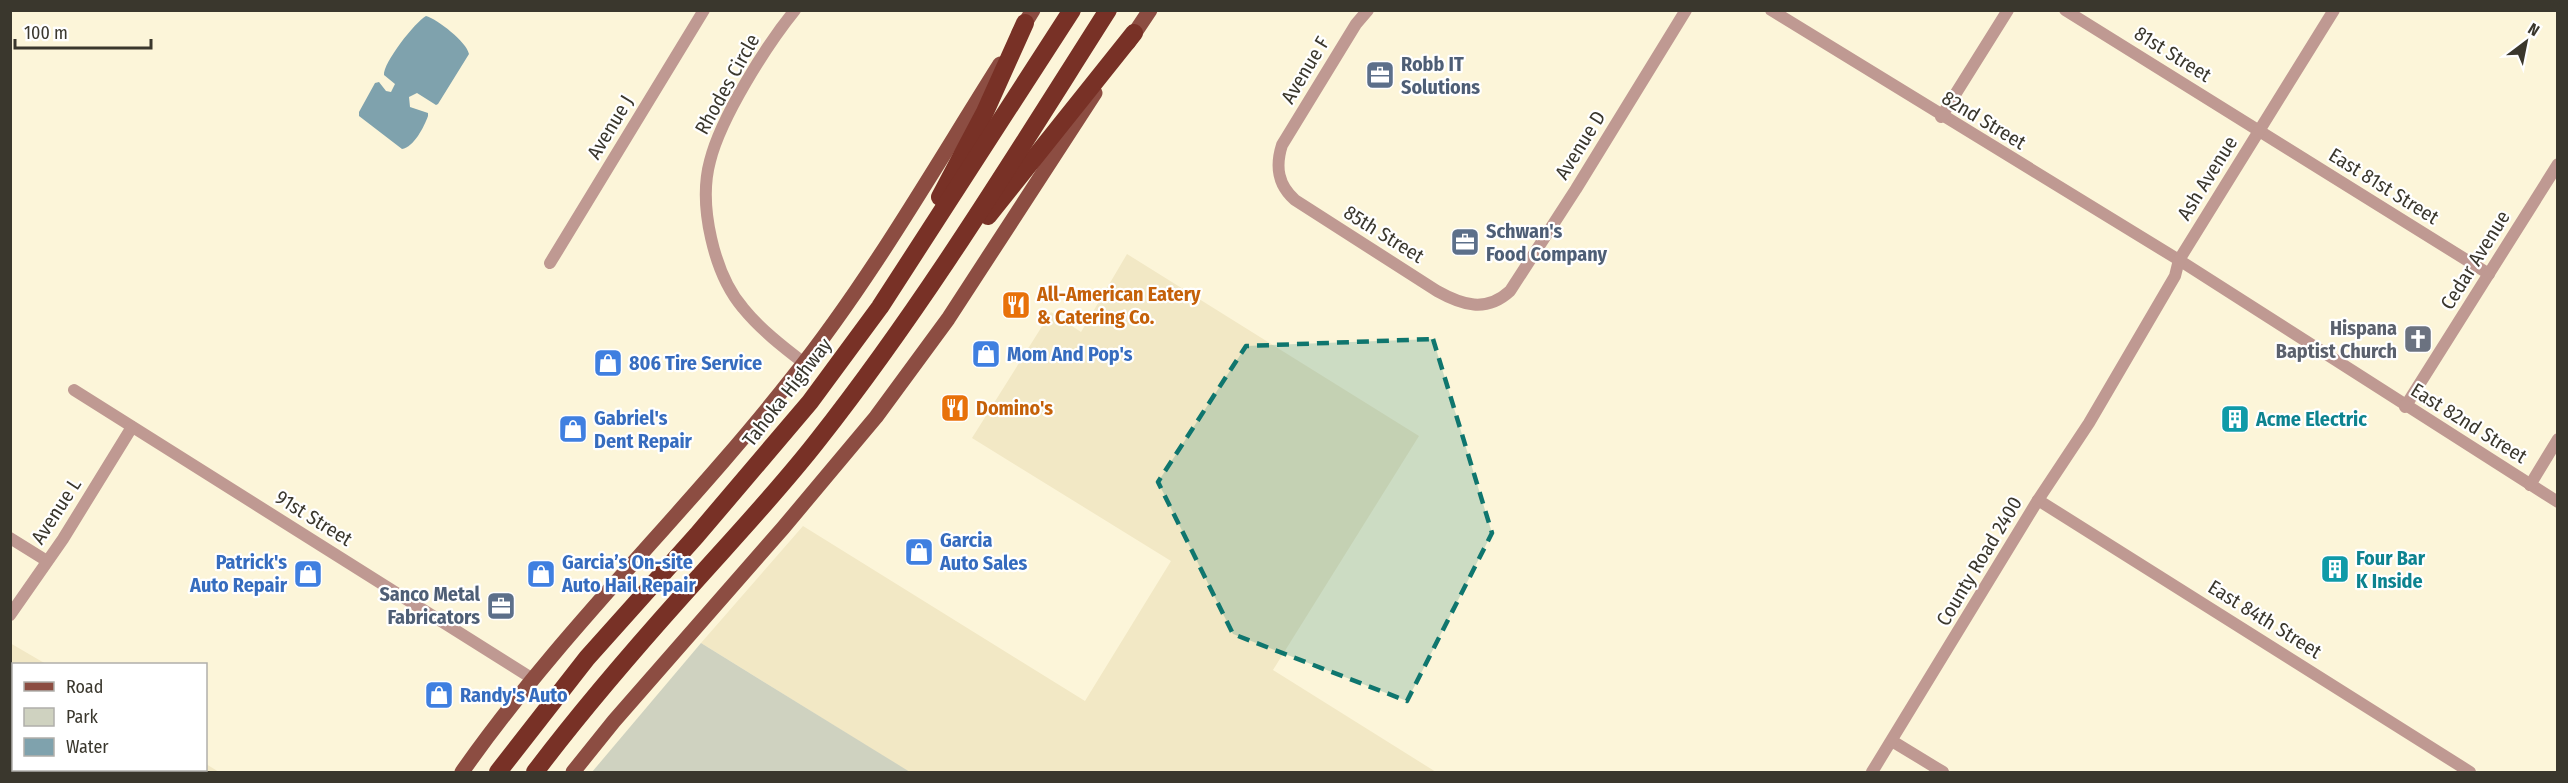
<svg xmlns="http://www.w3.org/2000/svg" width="2568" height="783" font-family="'Fira Sans Condensed',sans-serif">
<rect width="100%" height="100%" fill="#fcf5d9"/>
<!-- built -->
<g fill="#f2e8c5">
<path d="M1127,254L1419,436L1273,670L1436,772H909L701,643L803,526L1085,701L1171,561L972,438L1051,312L1081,332Z"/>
<path d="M10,643L46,664H14V770H206V764L219,772H11Z"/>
</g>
<!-- green -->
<path fill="#cfd2c0" d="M701,643L910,772H592Z"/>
<!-- water -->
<path fill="#7fa2ad" d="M426,16C437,19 467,42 469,54L438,104L436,105L417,93L409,97L410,107L428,113V116C424,127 414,147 402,149L359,116V112L375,83L379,82L386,91L391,92L395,84L384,75C383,63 415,22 426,16Z"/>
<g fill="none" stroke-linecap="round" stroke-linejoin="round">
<!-- minor -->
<g stroke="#bf9992" stroke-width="12">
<path d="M795,10C766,46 721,117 710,161C698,205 714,274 743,308C760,329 783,347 804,363"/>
<path d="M1368,10L1356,24L1282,145C1275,167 1278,185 1295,200L1437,291C1462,305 1486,313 1510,291L1576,189L1686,10"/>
<path d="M1771,10L2179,260L2558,502"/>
<path d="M2065,10L2489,274"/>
<path d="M1941,117L2008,10"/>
<path d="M550,263L704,10"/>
<path d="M74,390L533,679"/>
<path d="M2405,407L2558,164"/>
<path d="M2530,485L2558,439"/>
<path d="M2038,500L2470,772"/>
<path d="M10,538L47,561"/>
<path d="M10,615L63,539L132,427"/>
<path d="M1892,741L1943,772"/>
<path d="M1872,772L2038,500L2089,423L2175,276L2179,260L2334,10"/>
</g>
<!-- major -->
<g stroke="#8c4d42" stroke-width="15">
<path d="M1019,33L1033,10"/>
<path d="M1128,43L1150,10"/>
<path d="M462,772C561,631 687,512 793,377C871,279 933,170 1000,64"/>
<path d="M573,772L614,721L783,528L876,417L948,319L1095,93"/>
</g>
<!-- highway -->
<g stroke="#783126" stroke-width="18">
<path d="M940,197L985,112L1025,23"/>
<path d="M988,216L1134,33"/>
<path d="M498,772L587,658L697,535L810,402L880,307L1072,10"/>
<path d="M535,772C581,711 631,653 682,596C728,544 776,494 818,440C925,304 1015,156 1108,10"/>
</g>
</g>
<!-- marked area -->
<path fill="#0f766e" fill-opacity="0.2" stroke="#0f766e" stroke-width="4.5" stroke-dasharray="12 8" stroke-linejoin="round" d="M1433,339L1492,533L1407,701L1233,634L1158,482L1246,346Z"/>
<!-- icons -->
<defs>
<g id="office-square" transform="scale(1.5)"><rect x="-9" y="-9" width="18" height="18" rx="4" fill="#5c6f8a" stroke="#fff"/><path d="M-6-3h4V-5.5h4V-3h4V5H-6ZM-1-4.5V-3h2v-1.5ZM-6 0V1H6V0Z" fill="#fff"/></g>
<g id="restaurant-square" transform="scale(1.5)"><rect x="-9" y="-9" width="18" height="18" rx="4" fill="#e8710a" stroke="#fff"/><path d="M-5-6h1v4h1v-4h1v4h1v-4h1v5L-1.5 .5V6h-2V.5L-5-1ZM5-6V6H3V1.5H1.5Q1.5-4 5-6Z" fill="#fff"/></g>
<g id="church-square" transform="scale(1.5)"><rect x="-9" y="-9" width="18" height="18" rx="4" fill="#6b7280" stroke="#fff"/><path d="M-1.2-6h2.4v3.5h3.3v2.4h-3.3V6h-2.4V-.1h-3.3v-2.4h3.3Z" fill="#fff"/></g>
<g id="shop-square" transform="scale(1.5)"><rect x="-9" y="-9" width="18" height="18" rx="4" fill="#3f7fe0" stroke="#fff"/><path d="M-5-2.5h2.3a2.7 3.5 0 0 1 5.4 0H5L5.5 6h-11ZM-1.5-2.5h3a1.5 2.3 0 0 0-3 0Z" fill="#fff"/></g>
<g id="building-square" transform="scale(1.5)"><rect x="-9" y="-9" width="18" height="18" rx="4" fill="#0f9aa8" stroke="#fff"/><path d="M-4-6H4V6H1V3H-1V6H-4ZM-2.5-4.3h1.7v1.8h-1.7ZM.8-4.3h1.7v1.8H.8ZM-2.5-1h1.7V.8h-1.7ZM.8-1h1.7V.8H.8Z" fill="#fff"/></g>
</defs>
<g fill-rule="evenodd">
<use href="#office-square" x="1380" y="75"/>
<use href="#office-square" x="1465" y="242"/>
<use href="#restaurant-square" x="1016" y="305"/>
<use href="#church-square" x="2418" y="339"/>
<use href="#shop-square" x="986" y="354"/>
<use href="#shop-square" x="608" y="363"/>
<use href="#restaurant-square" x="955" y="408"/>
<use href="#building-square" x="2235" y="419"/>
<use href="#shop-square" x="573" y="429"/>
<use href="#shop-square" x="919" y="552"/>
<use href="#building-square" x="2335" y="569"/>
<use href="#shop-square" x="308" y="574"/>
<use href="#shop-square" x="541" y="574"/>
<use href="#office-square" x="501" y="606"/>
<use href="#shop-square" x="439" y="695"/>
</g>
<g text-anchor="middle" stroke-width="4.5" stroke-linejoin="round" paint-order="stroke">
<!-- street labels -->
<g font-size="20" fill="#3a372d" stroke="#fff">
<text transform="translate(2173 54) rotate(32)" y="7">81st Street</text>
<text transform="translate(1305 70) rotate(-59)" y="7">Avenue F</text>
<text transform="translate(727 84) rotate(-61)" y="7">Rhodes Circle</text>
<text transform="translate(1984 120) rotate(31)" y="7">82nd Street</text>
<text transform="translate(610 127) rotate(-59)" y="7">Avenue J</text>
<text transform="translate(1580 145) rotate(-58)" y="7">Avenue D</text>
<text transform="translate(2207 178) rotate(-58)" y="7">Ash Avenue</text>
<text transform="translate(2384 186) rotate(32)" y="7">East 81st Street</text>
<text transform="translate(1384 234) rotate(32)" y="7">85th Street</text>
<text transform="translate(2475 260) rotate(-58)" y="7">Cedar Avenue</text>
<text transform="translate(787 392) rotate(-52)" y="7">Tahoka Highway</text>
<text transform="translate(2469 423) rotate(32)" y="7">East 82nd Street</text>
<text transform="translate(56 511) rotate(-57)" y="7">Avenue L</text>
<text transform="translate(314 518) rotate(32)" y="7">91st Street</text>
<text transform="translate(1979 561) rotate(-59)" y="7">County Road 2400</text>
<text transform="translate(2265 619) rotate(32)" y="7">East 84th Street</text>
</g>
<!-- service labels -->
<g font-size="20" font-weight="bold" fill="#4e5e75" stroke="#fff" text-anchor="start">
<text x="1401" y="71">Robb IT<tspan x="1401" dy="23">Solutions</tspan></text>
<text x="1486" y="238">Schwan's<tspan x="1486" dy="23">Food Company</tspan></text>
<text x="480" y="601" text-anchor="end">Sanco Metal<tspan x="480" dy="23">Fabricators</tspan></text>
</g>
<!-- food labels -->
<g font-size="20" font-weight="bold" fill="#c56008" stroke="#fff" text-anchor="start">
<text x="1037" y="301">All-American Eatery<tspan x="1037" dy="23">&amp; Catering Co.</tspan></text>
<text x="976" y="415">Domino's</text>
</g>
<!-- worship labels -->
<g font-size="20" font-weight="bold" fill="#5b616d" stroke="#fff" text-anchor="end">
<text x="2397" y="335">Hispana<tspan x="2397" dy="23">Baptist Church</tspan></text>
</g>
<!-- shop labels -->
<g font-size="20" font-weight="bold" fill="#366cbe" stroke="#fff" text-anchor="start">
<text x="1007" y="361">Mom And Pop's</text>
<text x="629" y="370">806 Tire Service</text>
<text x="594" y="425">Gabriel's<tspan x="594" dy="23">Dent Repair</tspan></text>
<text x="940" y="547">Garcia<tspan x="940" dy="23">Auto Sales</tspan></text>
<text x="287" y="569" text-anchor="end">Patrick's<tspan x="287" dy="23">Auto Repair</tspan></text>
<text x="562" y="569">Garcia’s On-site<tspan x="562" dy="23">Auto Hail Repair</tspan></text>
<text x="460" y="702">Randy's Auto</text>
</g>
<!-- culture labels -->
<g font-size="20" font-weight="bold" fill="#0d838f" stroke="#fff" text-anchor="start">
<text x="2256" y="426">Acme Electric</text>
<text x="2356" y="565">Four Bar<tspan x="2356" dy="23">K Inside</tspan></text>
</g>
</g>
<!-- border -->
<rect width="2568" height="783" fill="none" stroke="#3a372d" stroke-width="24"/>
<!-- legend -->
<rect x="12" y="663" width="195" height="108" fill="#ffffff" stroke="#b0afab" stroke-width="1.5"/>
<rect x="24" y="682" width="30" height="9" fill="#8c4d42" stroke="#b0afab" stroke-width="1.5"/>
<text x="66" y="693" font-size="18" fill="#3a372d">Road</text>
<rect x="24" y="708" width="30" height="18" fill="#cfd2c0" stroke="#b0afab" stroke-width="1.5"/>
<text x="66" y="723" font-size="18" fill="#3a372d">Park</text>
<rect x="24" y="738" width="30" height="18" fill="#7fa2ad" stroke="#b0afab" stroke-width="1.5"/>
<text x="66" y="753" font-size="18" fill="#3a372d">Water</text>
<!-- north arrow -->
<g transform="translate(2526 42) rotate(32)" stroke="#ffffff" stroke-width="4.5" paint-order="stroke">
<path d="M0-4.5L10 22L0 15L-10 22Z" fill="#3a372d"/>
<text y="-9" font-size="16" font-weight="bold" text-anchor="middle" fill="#3a372d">N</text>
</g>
<!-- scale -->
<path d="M15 39v9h136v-9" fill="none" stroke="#3a372d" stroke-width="3"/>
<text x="24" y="39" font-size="18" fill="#3a372d" stroke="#ffffff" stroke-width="4.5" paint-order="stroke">100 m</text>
</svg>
